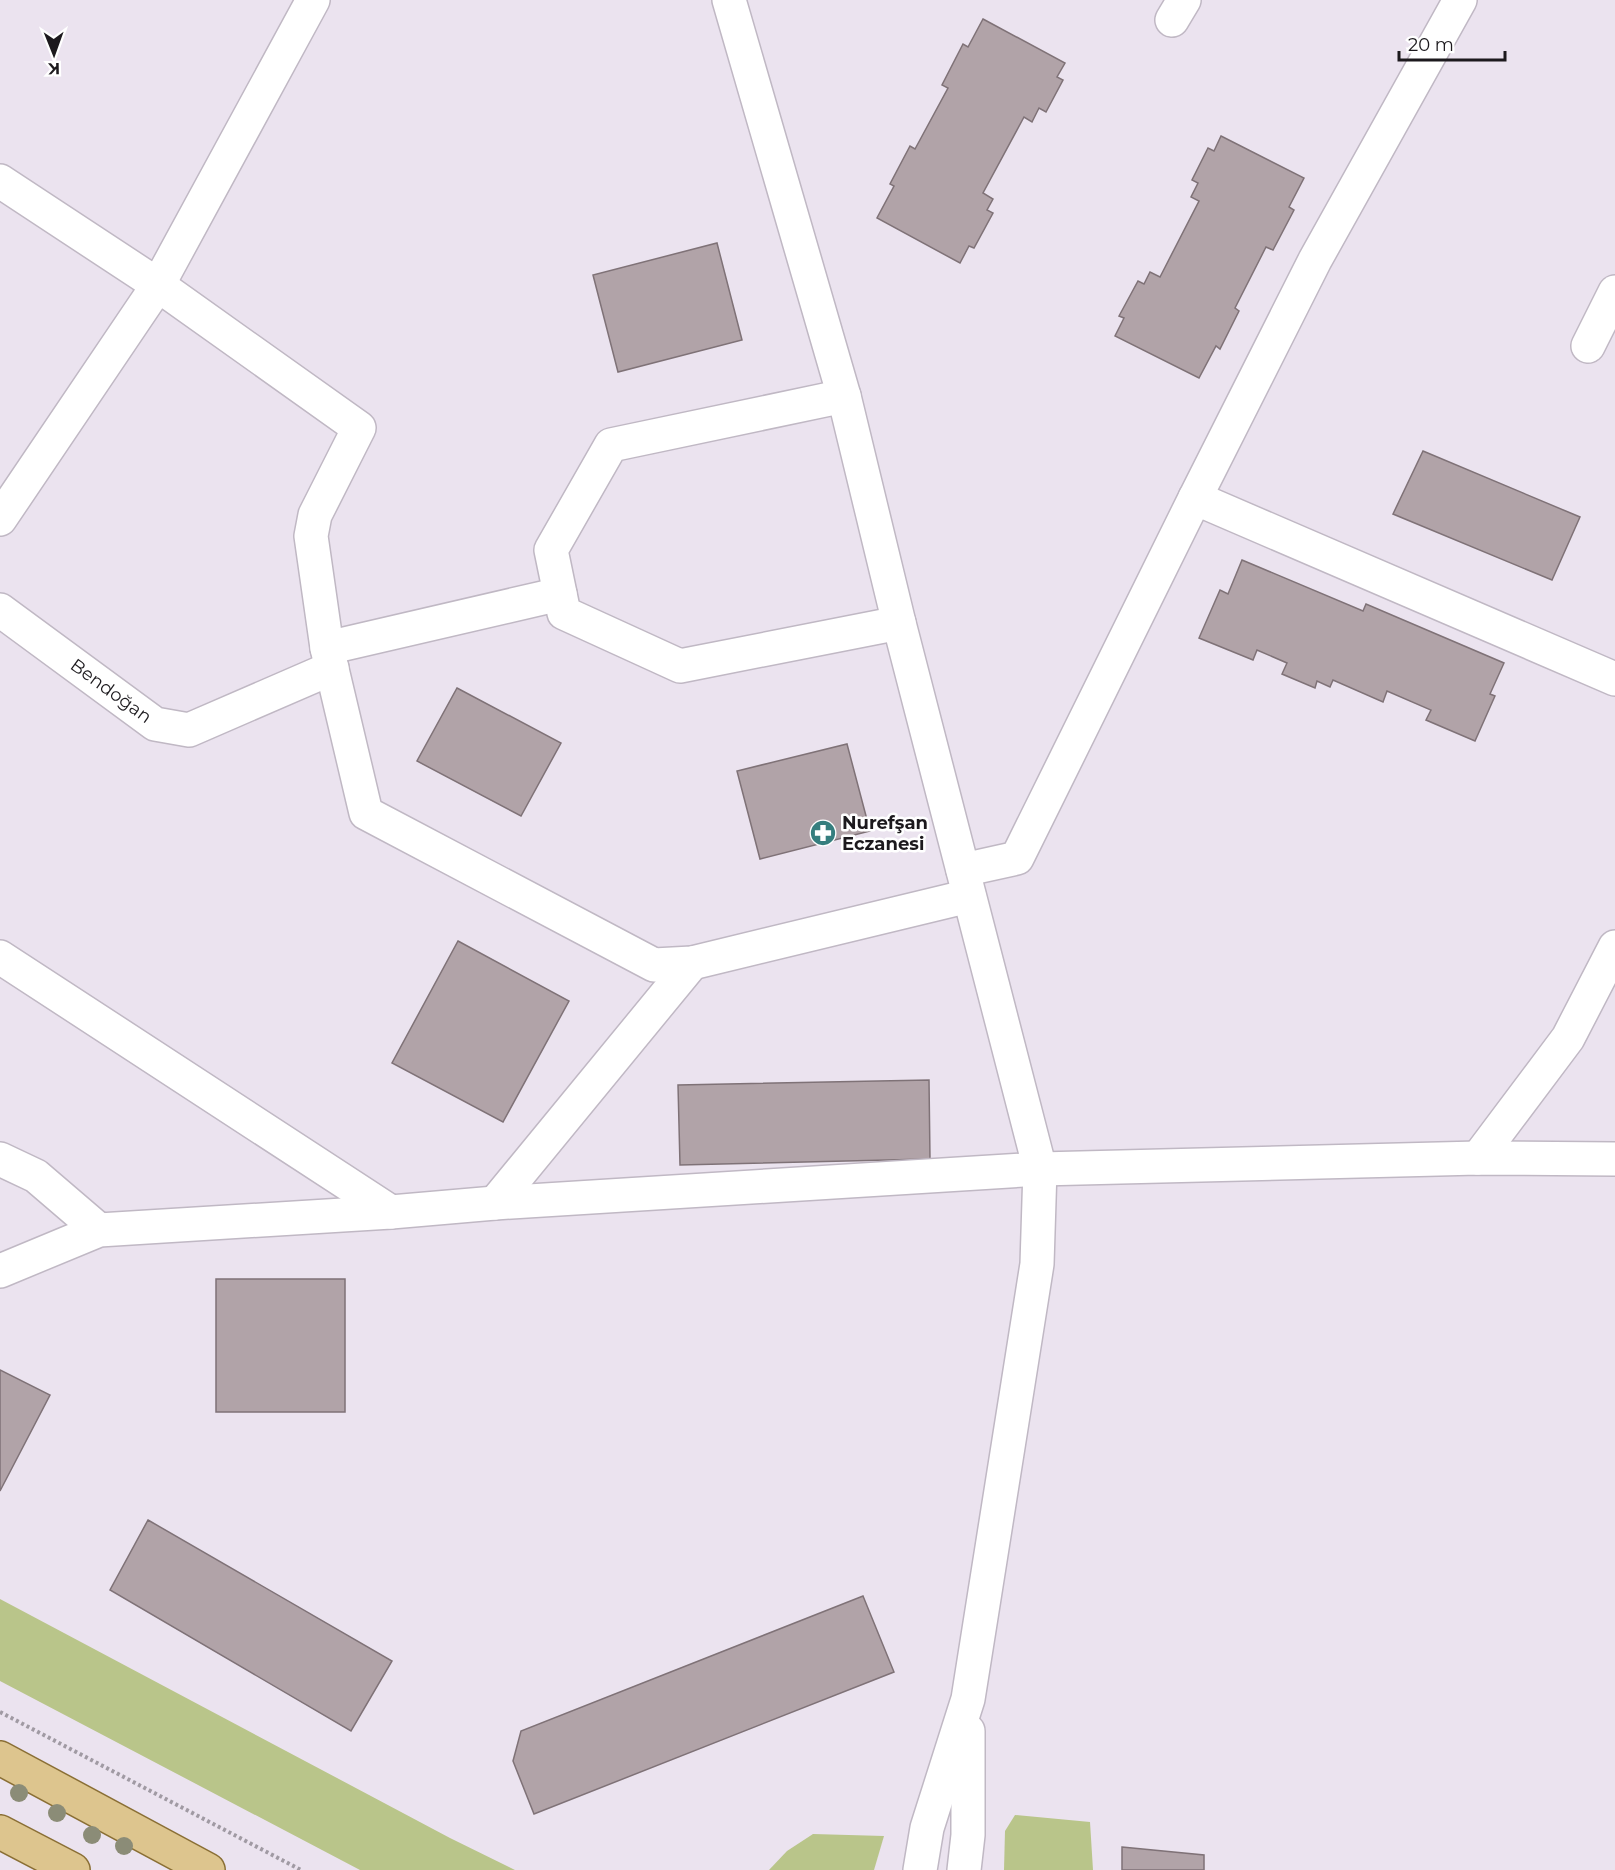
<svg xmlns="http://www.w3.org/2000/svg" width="1615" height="1870" font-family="Montserrat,sans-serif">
<rect width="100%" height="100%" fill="#ebe3ef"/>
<!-- green -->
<g fill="#b9c58a">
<path d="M0,1599L450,1838L515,1870H360L0,1681Z"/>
<path d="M1015,1815L1090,1822L1093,1870H1004L1005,1831Z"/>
<path d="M813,1834L884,1836L874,1870H769L787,1851Z"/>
</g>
<!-- building -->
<g fill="#b1a3a8" stroke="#7f7277" stroke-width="1.5">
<path d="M983,19L1065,63L1057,77L1063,80L1046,112L1039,108L1032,122L1024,117L983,193L993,199L987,210L993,213L974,248L969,246L960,263L877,218L894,186L890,184L910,146L915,149L948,88L942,85L963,44L968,47Z"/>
<path d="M1221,136L1304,178L1289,207L1294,210L1273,250L1266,247L1235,308L1239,311L1220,349L1216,346L1199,378L1115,336L1124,318L1119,316L1138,281L1144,284L1150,272L1160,277L1199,201L1191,197L1198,183L1192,180L1208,148L1214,151Z"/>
<path d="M717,243L742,340L618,372L593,275Z"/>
<path d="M1423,451L1580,517L1552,580L1393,514Z"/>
<path d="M1242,560L1363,611L1366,604L1504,663L1490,694L1495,696L1475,741L1426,720L1431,710L1387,691L1383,702L1333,680L1330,687L1317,681L1315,688L1282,674L1287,663L1257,650L1253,660L1199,638L1220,590L1228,594Z"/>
<path d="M457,688L561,743L521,816L417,761Z"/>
<path d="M847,744L870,831L760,859L737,771Z"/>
<path d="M458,941L569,1001L503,1122L392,1063Z"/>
<path d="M929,1080L930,1159L680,1165L678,1085Z"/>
<rect x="216" y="1279" width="129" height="133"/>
<path d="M0,1370L50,1395L0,1491Z"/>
<path d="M148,1520L392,1661L351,1731L110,1590Z"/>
<path d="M863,1596L894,1672L534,1814L513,1761L521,1731Z"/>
<path d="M1122,1847L1204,1855V1870H1122Z"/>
</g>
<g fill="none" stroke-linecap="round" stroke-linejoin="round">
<!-- minor casing -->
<g stroke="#c0b8c4" stroke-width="36">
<g id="minor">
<path d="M729,0L844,396L899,623L1040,1169L1037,1264L968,1699L927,1828L920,1870"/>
<path d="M1172,20L1184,0"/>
<path d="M0,181L158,285L359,428L315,515L311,536L327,648L366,813L654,965L692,963L969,896"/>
<path d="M1588,346L1615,292"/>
<path d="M844,396L611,445L551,550L564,613L680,666L899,623"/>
<path d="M1195,498L1615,679"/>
<path d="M0,519L158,285L313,0"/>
<path d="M0,610L155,724L189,730L332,668"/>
<path d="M327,648L560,594"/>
<path d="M963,870L1017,858L1195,498L1315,260L1460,0"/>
<path d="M0,957L391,1212"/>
<path d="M1478,1158L1568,1038L1615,947"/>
<path d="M0,1159L36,1176L99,1230"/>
<path d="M495,1203L692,963"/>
<path d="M0,1271L99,1230L391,1212L495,1203L1040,1169L1478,1158L1615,1159"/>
<path d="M964,1870L968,1835V1731"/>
</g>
</g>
<!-- major casing -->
<g stroke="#8a6f35" stroke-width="36">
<g id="major">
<path d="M0,1758L208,1870"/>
<path d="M0,1832L73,1870"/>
</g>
</g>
<!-- path -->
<path stroke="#a09aa3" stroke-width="4" stroke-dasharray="3 3" stroke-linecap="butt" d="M0,1712L301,1870"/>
<!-- minor -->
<use href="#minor" stroke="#fff" stroke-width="33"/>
<!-- major -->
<use href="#major" stroke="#ddc58e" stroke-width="33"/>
</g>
<!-- trees -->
<g fill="#8b8c77">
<circle cx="19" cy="1793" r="9"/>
<circle cx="57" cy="1813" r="9"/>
<circle cx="92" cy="1835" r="9"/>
<circle cx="124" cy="1846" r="9"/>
</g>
<!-- icons -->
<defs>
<g id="pharmacy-disc" transform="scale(1.35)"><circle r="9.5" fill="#357e7e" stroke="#fff"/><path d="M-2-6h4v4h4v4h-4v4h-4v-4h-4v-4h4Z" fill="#fff"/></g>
</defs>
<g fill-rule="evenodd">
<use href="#pharmacy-disc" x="823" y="833"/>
</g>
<g text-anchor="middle" stroke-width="5" stroke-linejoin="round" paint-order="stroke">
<!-- street labels -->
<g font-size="18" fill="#1c191d" stroke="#fff">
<text transform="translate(111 691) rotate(36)" y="6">Bendoğan</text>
</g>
<!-- poi labels -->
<g font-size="18" font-weight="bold" fill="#1c191d" stroke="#fff" text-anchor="start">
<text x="842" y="829">Nurefşan<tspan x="842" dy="21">Eczanesi</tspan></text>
</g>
</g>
<!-- north arrow -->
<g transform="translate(54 54) rotate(179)" stroke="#ffffff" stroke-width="4.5" paint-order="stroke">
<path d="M0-4.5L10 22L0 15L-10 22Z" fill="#1c191d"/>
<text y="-9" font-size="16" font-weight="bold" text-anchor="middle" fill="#1c191d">K</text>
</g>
<!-- scale -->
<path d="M1399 51v9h106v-9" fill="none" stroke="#1c191d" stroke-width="3"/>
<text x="1408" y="51" font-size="18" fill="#1c191d" stroke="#ffffff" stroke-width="4.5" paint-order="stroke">20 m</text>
</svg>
